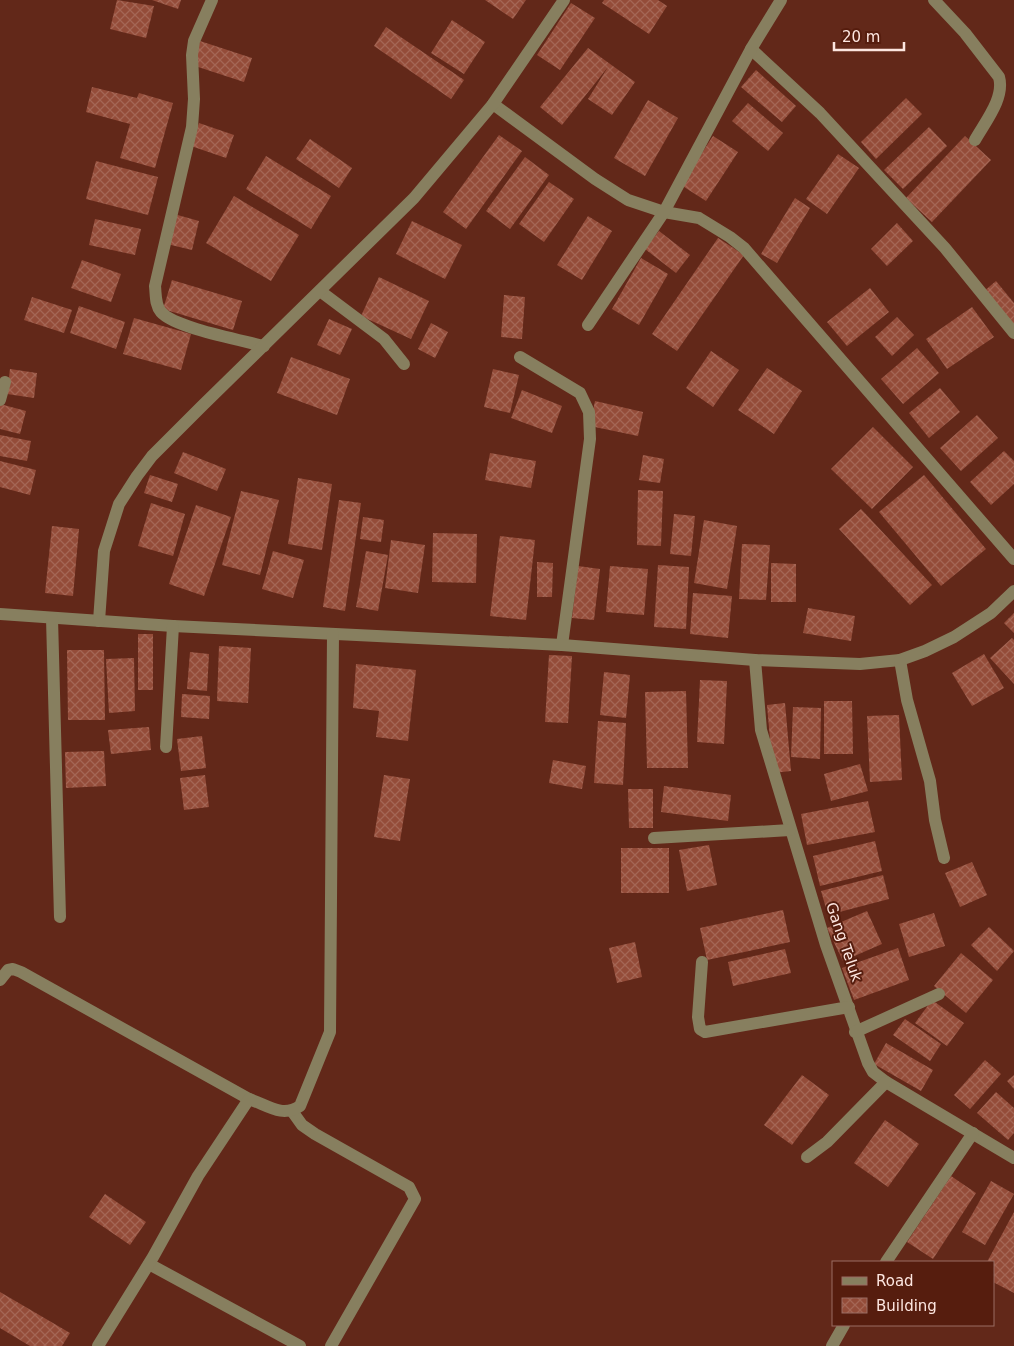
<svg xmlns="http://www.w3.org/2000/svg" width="1014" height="1346" font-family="'DejaVu Sans',sans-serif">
<defs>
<pattern id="building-cross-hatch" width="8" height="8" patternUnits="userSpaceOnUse" patternTransform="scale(1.25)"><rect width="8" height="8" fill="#944c39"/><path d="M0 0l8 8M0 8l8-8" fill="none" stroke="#a46655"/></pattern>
</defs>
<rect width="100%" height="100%" fill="#622819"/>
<!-- building -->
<g fill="url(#building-cross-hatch)">
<path d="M117,0L154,6L146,38L110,29Z"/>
<path d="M152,0H181L178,9Z"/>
<path d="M485,0H526L513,19Z"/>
<path d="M604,0H658L667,6L649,34L602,3Z"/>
<path d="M571,3L595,18L560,70L537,55Z"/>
<path d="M452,20L485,42L464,74L431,53Z"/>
<path d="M386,27L464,80L451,99L374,46Z"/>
<path d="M200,41L252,58L244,82L192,65Z"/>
<path d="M588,48L635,82L612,115L588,99L608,67L562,125L540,107Z"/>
<path d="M756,70L796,106L782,122L741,87Z"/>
<path d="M92,87L137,98L139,93L173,103L155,168L120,158L130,124L86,112Z"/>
<path d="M906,98L922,114L876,159L861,142Z"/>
<path d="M648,100L678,118L645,176L614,158Z"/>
<path d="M748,103L783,133L768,151L732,121Z"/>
<path d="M199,123L234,135L226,158L191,146Z"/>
<path d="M929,127L947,146L903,189L884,170Z"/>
<path d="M499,135L522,151L466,229L443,212Z"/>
<path d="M713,136L738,152L706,201L681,185Z"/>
<path d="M965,136L991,160L932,222L906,198Z"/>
<path d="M310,139L352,168L339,188L296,159Z"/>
<path d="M838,154L859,168L827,214L806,199Z"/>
<path d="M266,156L331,196L311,229L246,189Z"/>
<path d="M525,157L549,175L510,229L486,211Z"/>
<path d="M96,161L158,177L148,215L86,199Z"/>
<path d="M549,182L574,199L544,242L519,224Z"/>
<path d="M234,196L299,235L271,281L206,243Z"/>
<path d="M795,198L810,208L777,263L761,254Z"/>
<path d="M174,214L199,221L192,250L167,244Z"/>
<path d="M588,216L612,231L582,280L557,265Z"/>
<path d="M95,219L141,229L135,255L89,245Z"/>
<path d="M412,221L462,245L445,279L396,254Z"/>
<path d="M897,223L913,241L887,266L871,249Z"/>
<path d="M659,231L690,255L676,273L645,249Z"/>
<path d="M718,238L744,255L677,351L652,334Z"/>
<path d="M641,258L668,274L639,325L612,309Z"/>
<path d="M82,260L121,274L111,302L71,288Z"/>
<path d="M379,277L429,301L411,339L361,316Z"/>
<path d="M172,280L242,301L233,330L163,309Z"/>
<path d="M996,281L1014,303V328L983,292Z"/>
<path d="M870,288L889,312L847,346L827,322Z"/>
<path d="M504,295L525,297L522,339L501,337Z"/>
<path d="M32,297L72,310L64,333L24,320Z"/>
<path d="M79,306L125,322L116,349L70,333Z"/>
<path d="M972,307L994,337L947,369L926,339Z"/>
<path d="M897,317L914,335L892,356L875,337Z"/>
<path d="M134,318L191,334L181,370L123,354Z"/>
<path d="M329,319L352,329L340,355L317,345Z"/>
<path d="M431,323L448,332L435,358L418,349Z"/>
<path d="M917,348L939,373L903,404L881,379Z"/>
<path d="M711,351L739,370L713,407L686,388Z"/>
<path d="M291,357L350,379L337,415L277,393Z"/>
<path d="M767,368L802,391L774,434L738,410Z"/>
<path d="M10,369L37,373L34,398L7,394Z"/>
<path d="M493,369L519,375L510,413L484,407Z"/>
<path d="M940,388L960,412L929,438L909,413Z"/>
<path d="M522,390L562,406L552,433L511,418Z"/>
<path d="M595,401L643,412L638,436L590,426Z"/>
<path d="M0,404L26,411L20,434L0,429Z"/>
<path d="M977,415L998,438L961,471L940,448Z"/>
<path d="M873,427L913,467L872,509L831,469Z"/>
<path d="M0,435L31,441L27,461L0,456Z"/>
<path d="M1004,451L1014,461V484L991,505L970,482Z"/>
<path d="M183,452L226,469L217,491L174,473Z"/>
<path d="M490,453L536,461L531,488L485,480Z"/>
<path d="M643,455L664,459L660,483L639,480Z"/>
<path d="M0,461L36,470L30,495L0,487Z"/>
<path d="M150,475L178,484L172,502L144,493Z"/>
<path d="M924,475L986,549L941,586L879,512Z"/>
<path d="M298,478L332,484L322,550L288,544Z"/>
<path d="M638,490L663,491L661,546L637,545Z"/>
<path d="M241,491L279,500L260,575L222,565Z"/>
<path d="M339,500L361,503L345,611L323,607Z"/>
<path d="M151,503L185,514L173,556L138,546Z"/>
<path d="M196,505L231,517L204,596L169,584Z"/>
<path d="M861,509L932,585L910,605L839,529Z"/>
<path d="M674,514L695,516L691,556L670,554Z"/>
<path d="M363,517L384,520L381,542L360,539Z"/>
<path d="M704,520L737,526L727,589L694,583Z"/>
<path d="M52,526L79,529L73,596L45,593Z"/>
<path d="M433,533L477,534L476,583L432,582Z"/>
<path d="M500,536L535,540L526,620L490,616Z"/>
<path d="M391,540L425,545L418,593L385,588Z"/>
<path d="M742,544L770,545L766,600L739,599Z"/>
<path d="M273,551L304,560L293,598L262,589Z"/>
<path d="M366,551L388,555L378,611L356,607Z"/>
<path d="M537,562L553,563L552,597H537Z"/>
<path d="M771,563L796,564V602H771Z"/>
<path d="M658,565L689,567L686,629L654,627Z"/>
<path d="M578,566L600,569L594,620L572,618Z"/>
<path d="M610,566L648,569L644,615L606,612Z"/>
<path d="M693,593L732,596L728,638L690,634Z"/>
<path d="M808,608L855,616L851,641L803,633Z"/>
<path d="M1014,613V633L1004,623Z"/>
<rect x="138" y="634" width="15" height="56"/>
<path d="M1012,638L1014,640V684L990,658Z"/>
<path d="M219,646L251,648L248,703L217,701Z"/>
<path d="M67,650H104L105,720H68Z"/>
<path d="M190,652L209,654L207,691L187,689Z"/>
<path d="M984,654L1004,688L972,706L952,673Z"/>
<path d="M549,655L572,656L568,723L545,722Z"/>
<path d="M134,658L135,711L109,713L106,659Z"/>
<path d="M356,664L416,670L408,741L376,737L379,711L353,708Z"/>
<path d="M604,672L630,675L626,718L600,715Z"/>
<path d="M700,680L727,681L724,744L697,742Z"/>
<path d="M686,691L688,768H647L645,692Z"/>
<path d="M182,694L210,696L209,719L181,717Z"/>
<path d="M824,701H852L853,754H824Z"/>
<path d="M785,703L791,771L773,773L767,705Z"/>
<path d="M793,707L821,708L820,759L791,757Z"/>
<path d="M899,715L902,780L870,782L867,716Z"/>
<path d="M598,721L626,723L623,785L594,783Z"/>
<path d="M149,727L151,750L111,754L108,730Z"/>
<path d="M202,736L206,768L181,771L177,739Z"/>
<path d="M104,751L106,786L66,788L65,752Z"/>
<path d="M553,760L586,766L582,789L549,783Z"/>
<path d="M860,764L868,791L831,801L824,774Z"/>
<path d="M205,775L209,807L184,810L180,778Z"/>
<path d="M384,775L410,779L400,841L374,837Z"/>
<path d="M664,786L731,795L728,821L661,812Z"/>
<path d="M628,789H653V828H629Z"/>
<path d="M868,801L875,832L807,845L801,814Z"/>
<path d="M875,841L882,871L820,886L813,856Z"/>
<path d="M709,845L717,885L687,891L679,850Z"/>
<rect x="621" y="848" width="48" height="45"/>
<path d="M972,862L987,895L960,907L945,873Z"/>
<path d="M883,875L889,899L828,915L821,891Z"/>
<path d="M783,910L790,942L707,960L700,928Z"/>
<path d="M867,911L882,944L843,961L827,928Z"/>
<path d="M934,913L945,946L909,957L899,924Z"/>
<path d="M989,927L1014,951L997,971L971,945Z"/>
<path d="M635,942L642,977L617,983L609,948Z"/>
<path d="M898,948L909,980L854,1000L842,968Z"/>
<path d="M785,949L791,973L733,986L728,962Z"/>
<path d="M961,953L993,980L966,1013L934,986Z"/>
<path d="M932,1000L964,1023L947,1046L915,1023Z"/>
<path d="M905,1019L941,1044L930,1061L893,1035Z"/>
<path d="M886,1043L933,1070L921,1091L874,1064Z"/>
<path d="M985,1060L1001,1074L970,1109L954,1095Z"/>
<path d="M802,1075L829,1095L792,1145L764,1125Z"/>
<path d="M1014,1075V1089L1007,1081Z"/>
<path d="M996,1092L1014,1108V1133L1008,1140L977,1113Z"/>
<path d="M885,1120L919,1144L888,1187L854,1163Z"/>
<path d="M951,1176L976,1193L933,1259L907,1242Z"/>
<path d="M991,1181L1014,1194L985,1245L962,1232Z"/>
<path d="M105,1194L146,1222L130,1245L89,1217Z"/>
<path d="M1014,1212V1293L993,1282V1262H987Z"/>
<path d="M0,1292L70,1333L62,1346H30L0,1328Z"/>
</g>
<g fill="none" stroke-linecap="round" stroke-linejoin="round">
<!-- minor -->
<g stroke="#877f5f" stroke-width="12">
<path d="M212,0L194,41L192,55L194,99L192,127L155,286C156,295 155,305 161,312C175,328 241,340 264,346"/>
<path d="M934,0L965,33L999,77C1005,98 985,122 975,140"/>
<path d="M751,49L820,113L945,248L1014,333"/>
<path d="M493,104L595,179L628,200L664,212L699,218L730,237L744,248L1014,559"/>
<path d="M320,291L384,339L404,364"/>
<path d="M588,325L664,212L751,49L781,0"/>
<path d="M520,357L580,393L589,412L590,439L562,645"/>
<path d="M0,400L5,382"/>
<path d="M0,614L173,626L562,645L755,660L860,664L900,660L925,651L954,637L991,613L1014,591"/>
<path d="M52,618L60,917"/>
<path d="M99,621L104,551L119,504L137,476L152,456L201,407L414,198L493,104L564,0"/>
<path d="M755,660L761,730L826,945L868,1063L873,1072L886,1082L1014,1158"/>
<path d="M900,660L907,700L930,781L935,820L944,858"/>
<path d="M166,747L173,626"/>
<path d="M654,838L790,830"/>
<path d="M702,962L698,1017L700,1029L705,1032L849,1007"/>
<path d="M0,980L8,970L13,969L21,972L249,1099"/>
<path d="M855,1032L939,994"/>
<path d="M292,1111L302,1125L315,1134L409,1187L415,1199L331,1346"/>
<path d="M807,1157L827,1142L886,1082"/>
<path d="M886,1262L973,1133"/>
<path d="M149,1264L300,1346"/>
<path d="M98,1346L153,1257L198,1176L249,1099C267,1105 282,1118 300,1106L330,1032L333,634"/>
<path d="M832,1346L844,1325"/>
</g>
</g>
<g text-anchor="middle" stroke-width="4" stroke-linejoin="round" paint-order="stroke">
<!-- street labels -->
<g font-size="15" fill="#fde6e0" stroke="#561d0e">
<text transform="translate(844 942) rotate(71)" y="5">Gang Teluk</text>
</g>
</g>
<!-- legend -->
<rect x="832" y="1261" width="162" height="65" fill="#561d0e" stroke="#996d62"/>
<rect x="842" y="1277" width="25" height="8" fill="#877f5f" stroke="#996d62"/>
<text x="876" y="1286" font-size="15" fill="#fde6e0">Road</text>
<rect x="842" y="1298" width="25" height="15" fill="url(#building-cross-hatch)" stroke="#996d62"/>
<text x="876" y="1311" font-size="15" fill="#fde6e0">Building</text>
<!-- scale -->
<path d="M834 42v8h70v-8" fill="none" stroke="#fde6e0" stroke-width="2.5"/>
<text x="842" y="42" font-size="15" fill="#fde6e0" stroke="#561d0e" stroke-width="4" paint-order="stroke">20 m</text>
</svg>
